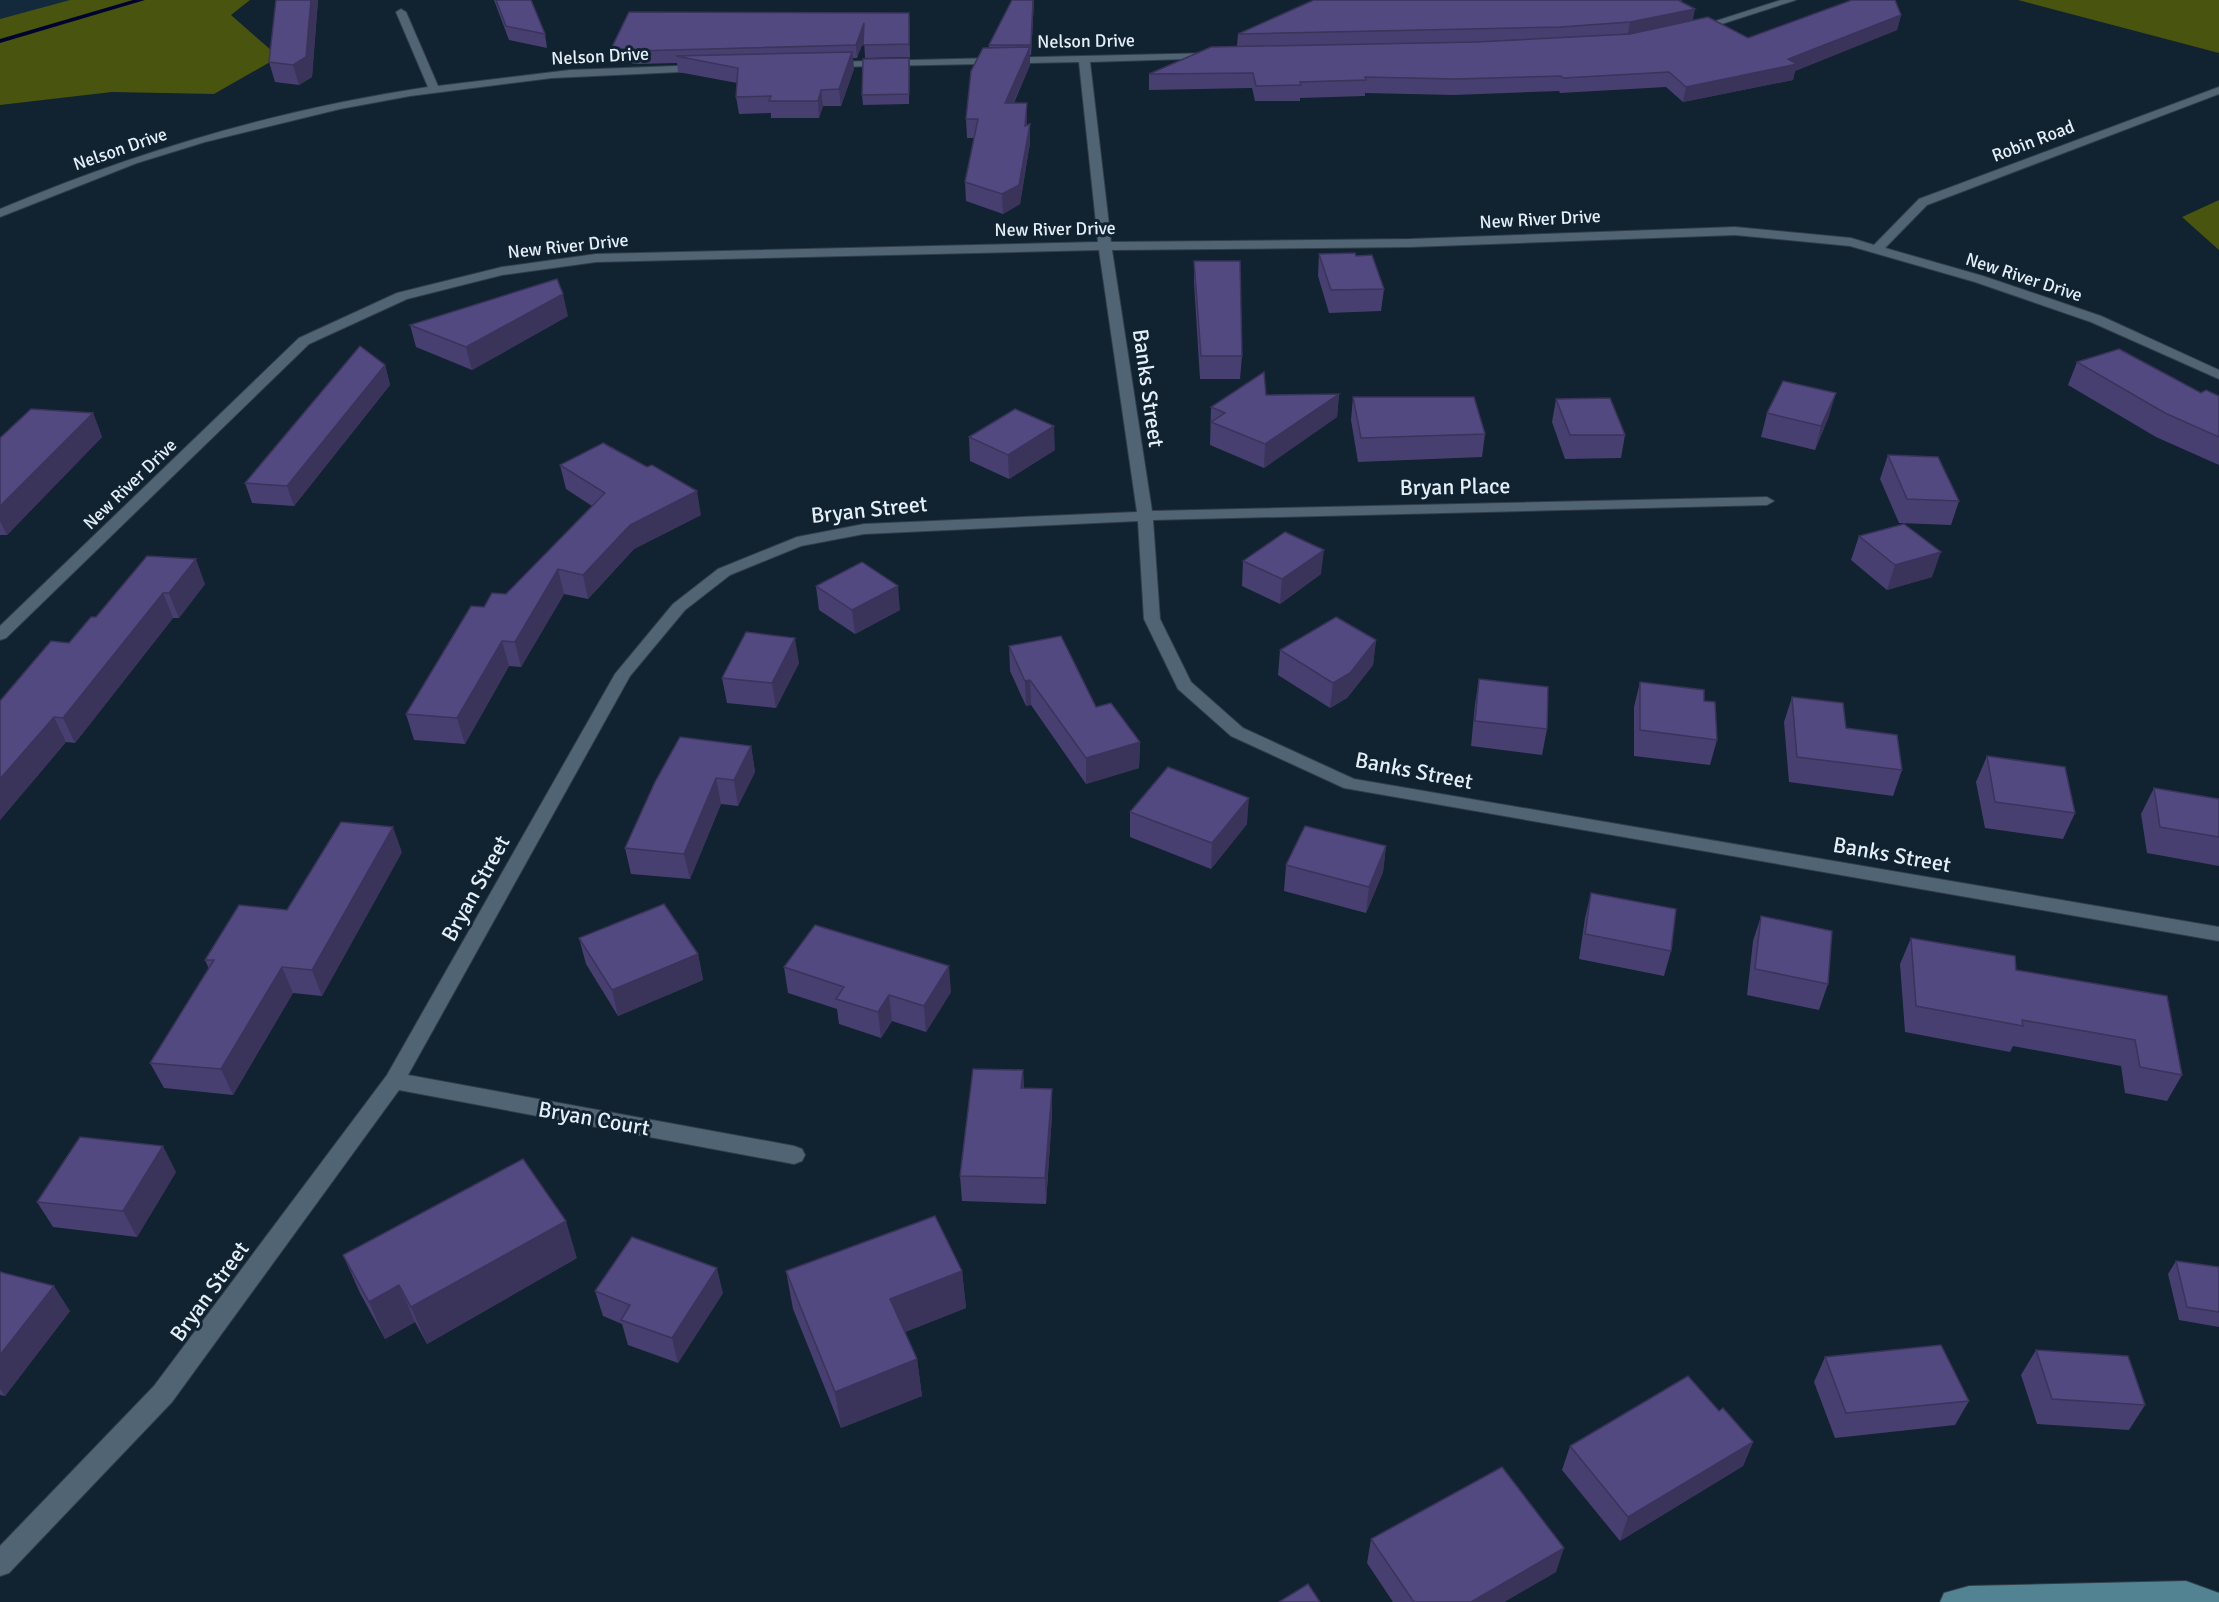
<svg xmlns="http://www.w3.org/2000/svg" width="2219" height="1602" font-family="Signika,sans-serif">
<rect width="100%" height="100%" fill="#112230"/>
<!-- built -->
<path fill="#132a3d" d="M0,0H70L0,19Z"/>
<!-- forest -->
<g fill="#49540f">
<path d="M70,0H250L231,15L279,57L214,94L112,92L0,105V19Z"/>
<path d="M2018,0H2219V53Z"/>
<path d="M2219,200V250L2182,217Z"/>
</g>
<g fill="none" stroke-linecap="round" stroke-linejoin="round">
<!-- stream -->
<path fill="#000330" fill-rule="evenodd" d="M133,0H145L0,43V39Z"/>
<!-- street casing -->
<g stroke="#323d48" stroke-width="2">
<g id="street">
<path d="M1781,0H1796L1700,31L1691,29Z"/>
<path d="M401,9L406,12L438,86L570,70L701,65L706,68L701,71L552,78L410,96L340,109L205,142L137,163L0,217V209C137,151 280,109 428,87L396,12Z"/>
<path d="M1214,53L1218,54V58L1090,62L1111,242L1410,239L1735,227L1851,238L1874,245L1919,199L2219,87V94L1927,205L1885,248L1983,276L2101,316L2219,370V379L2091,322L1975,282L1850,246L1735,235L1410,247L1112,250L1152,511L1767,497L1774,501L1767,505L1153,520L1160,619L1191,682L1243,728L1354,779L2219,927V941L1344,788L1231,736L1178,689L1144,619L1138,521L864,534L801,546L730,575L685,610L630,676L408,1075L794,1146L802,1149L805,1155L802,1161L794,1164L399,1090L172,1402L9,1573L0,1576V1546L154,1386L387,1075L615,674L673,604L718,569L797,537L864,524L1137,512L1099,250L596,262L502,275L407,299L309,344L6,638L0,640V626L299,338L397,293L502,267L596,254L1098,242L1079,62L831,67L827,66V62Z"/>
</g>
</g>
<!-- secondary casing -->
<g stroke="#323d48" stroke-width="2">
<path id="secondary" d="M2186,1581L2219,1593V1602H1940L1944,1593L1969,1586Z"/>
</g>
<!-- street -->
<use href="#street" fill="#516474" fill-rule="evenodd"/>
<!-- secondary -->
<use href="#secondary" fill="#518393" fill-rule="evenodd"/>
</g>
<!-- wall -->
<g fill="#473f6f">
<path d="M276,0H318L312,77L299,85L275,82L269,62Z"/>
<path d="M494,0H531L545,34L547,48L509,40Z"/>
<path d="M1012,0H1034L1031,55H1030V65L1014,103L1027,125L1030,143L1020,204L1003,214L966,201L965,182L974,138H967L966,119L989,48V45Z"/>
<path d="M1314,0H1683L1680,1L1693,20L1748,38L1901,15L1897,30L1795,71L1793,80L1683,102L1666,87L1560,93L1559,91L1454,95L1365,93V96L1300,98V101H1255L1252,88L1149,90V74L1237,46L1238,34Z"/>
<path d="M910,26V57L865,58L864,40L857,58H853L854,69L841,106H823L819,118H771V113L739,114L736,97L737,83L678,72L677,63L636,64L614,60L612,47Z"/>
<path d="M909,58V104L863,105L862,95Z"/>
<path d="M1319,254L1356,256L1384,289L1381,311L1329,313L1318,276Z"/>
<path d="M1194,261L1242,356L1240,379H1200L1194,283Z"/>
<path d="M568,316L472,370L416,347L410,325Z"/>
<path d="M2077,362L2201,393L2219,396V465L2156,437L2068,385Z"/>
<path d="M385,365L390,385L294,506L252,503L245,483Z"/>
<path d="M1339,394L1337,417L1264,468L1210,445L1211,407L1266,395Z"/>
<path d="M1353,397L1485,434L1482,457L1358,462L1351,420Z"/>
<path d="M1556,399L1625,435L1621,458L1565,459L1552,422Z"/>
<path d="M93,413L102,437L7,535H0V438Z"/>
<path d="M1767,413L1829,416L1815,450L1761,437Z"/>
<path d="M969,437L1055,450L1009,479L970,461Z"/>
<path d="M1888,455L1959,501L1951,525L1899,523L1880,479Z"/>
<path d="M560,465L701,515L634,549L588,599L564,594L521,667L509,666L465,744L414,740L406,714L484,607L506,594L592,506L566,489Z"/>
<path d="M1859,536L1932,577L1887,590L1851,560Z"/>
<path d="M147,556L205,584L179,618H173L75,743L66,742L0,820V701L69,643L96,617Z"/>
<path d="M1243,561L1321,574L1280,604L1242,586Z"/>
<path d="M816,586L900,610L855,634L819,610Z"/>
<path d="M1376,640L1373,665L1347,698L1330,708L1278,675L1280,650Z"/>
<path d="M1009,646L1096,707L1140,742L1139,768L1086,784L1031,705L1026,706L1010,671Z"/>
<path d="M799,663L776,708L727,703L722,678Z"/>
<path d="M1479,679L1547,729L1542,755L1471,746L1475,704Z"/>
<path d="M1640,682L1704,701L1717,740L1710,765L1634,756V707Z"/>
<path d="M1792,697L1846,728L1902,770L1893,796L1789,782L1784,722Z"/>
<path d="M751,746L755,772L738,806L721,804L690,879L631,874L625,848Z"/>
<path d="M1987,756L2075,813L2063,839L1985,828L1976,782Z"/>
<path d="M2154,788L2219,799V866L2147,853L2141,814Z"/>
<path d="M1130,812L1247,824L1211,869L1130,837Z"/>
<path d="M1386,846L1383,872L1366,913L1284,891L1286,865Z"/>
<path d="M402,852L322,996L293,993L233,1095L164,1088L150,1063L209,969L205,960L287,910Z"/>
<path d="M1591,893L1671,951L1664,976L1579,959L1585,918Z"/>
<path d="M1761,916L1828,984L1819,1010L1747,995L1753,941Z"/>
<path d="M579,938L698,954L703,980L618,1016L586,964Z"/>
<path d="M1911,938L2016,970L2167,996L2182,1075L2167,1101L2125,1093L2121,1066L2013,1046L2010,1052L1905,1032L1900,964Z"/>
<path d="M784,967L951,992L926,1032L892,1021L881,1038L839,1024L837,1009L788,993Z"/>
<path d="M1023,1070L1024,1088L1052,1089V1115L1046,1204L962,1201L960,1176Z"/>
<path d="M176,1172L137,1237L53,1227L37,1202Z"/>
<path d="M343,1255L577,1258L427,1344L415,1322L385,1339L360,1293Z"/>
<path d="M2176,1261L2219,1267V1327L2179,1320L2168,1274Z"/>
<path d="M786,1271H962L966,1308L905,1332L917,1359L922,1396L841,1428L793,1309Z"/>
<path d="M0,1272L70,1311L5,1396L0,1395Z"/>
<path d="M595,1291L723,1293L678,1363L628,1345L622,1324L603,1316Z"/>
<path d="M2036,1350L2145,1405L2129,1430L2037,1424L2021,1375Z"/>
<path d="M1825,1357L1969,1401L1955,1425L1835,1438L1814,1382Z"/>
<path d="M1719,1411L1753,1442L1743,1466L1620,1541L1562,1470L1570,1446Z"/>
<path d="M1371,1539L1556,1572L1504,1602H1393L1367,1563Z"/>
</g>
<!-- shaded-wall -->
<g fill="#3a335a">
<path d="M311,0H318L312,77L299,85L293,65Z"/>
<path d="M1033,0H1034L1031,55V45Z"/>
<path d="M1695,9L1692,25L1627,39L1630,22Z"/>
<path d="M909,13L910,26V57L909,44Z"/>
<path d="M1901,15L1897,30L1795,71L1793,80L1683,102L1686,87L1788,59Z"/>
<path d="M864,23L865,36L857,58L856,45Z"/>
<path d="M1030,47V65L1005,121V103Z"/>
<path d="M852,52L854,69L841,106L839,89Z"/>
<path d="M909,58L910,68L909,104Z"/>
<path d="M821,90L823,106L819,118L818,101Z"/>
<path d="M1027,103V121L1026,145L1025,126Z"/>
<path d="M1030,124V143L1020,204L1003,214L1002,194Z"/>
<path d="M563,294L568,316L472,370L466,347Z"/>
<path d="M385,365L390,385L294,506L287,486Z"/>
<path d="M1836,393L1829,416L1815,450L1821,426Z"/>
<path d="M1339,394L1337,417L1264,468L1265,444Z"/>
<path d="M93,413L102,437L7,535L0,521V506Z"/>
<path d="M1054,426L1055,450L1009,479L1008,455Z"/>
<path d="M697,491L701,515L634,549L588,599L583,575L630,525Z"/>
<path d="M1324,550L1321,574L1280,604L1282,579Z"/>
<path d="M1941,552L1932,577L1887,590L1895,565Z"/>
<path d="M196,559L205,584L179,618L169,593Z"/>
<path d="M558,569L564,594L521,667L515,642Z"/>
<path d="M898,586L900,610L855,634L852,610Z"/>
<path d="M163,593L173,618L75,743L63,718Z"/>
<path d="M795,638L799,663L776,708L772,683Z"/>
<path d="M1376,640L1373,665L1347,698L1330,708L1333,683Z"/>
<path d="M502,641L509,666L465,744L457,718Z"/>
<path d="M1030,680L1031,705L1026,706L1025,681Z"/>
<path d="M54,717L66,742L0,820V779Z"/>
<path d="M1140,742L1139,768L1086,784V758Z"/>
<path d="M751,746L755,772L738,806L734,780Z"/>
<path d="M716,778L721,804L690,879L684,854Z"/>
<path d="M1249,798L1247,824L1211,869L1212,843Z"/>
<path d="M393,827L402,852L322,996L312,970Z"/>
<path d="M1386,846L1383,872L1366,913L1369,887Z"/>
<path d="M698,954L703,980L618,1016L612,990Z"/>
<path d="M949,966L951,992L926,1032L924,1006Z"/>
<path d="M282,967L293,993L233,1095L221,1069Z"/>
<path d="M889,995L892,1021L881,1038L878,1012Z"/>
<path d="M1023,1070L1024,1096L1021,1088Z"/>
<path d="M1052,1089V1115L1046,1204L1045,1178Z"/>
<path d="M163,1146L176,1172L137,1237L123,1211Z"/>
<path d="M566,1221L577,1258L427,1344L411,1307Z"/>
<path d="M717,1268L723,1293L678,1363L672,1338Z"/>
<path d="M962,1271L966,1308L895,1336L890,1299Z"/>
<path d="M399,1285L415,1322L385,1339L369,1302Z"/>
<path d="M54,1286L70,1311L5,1396L0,1389V1355Z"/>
<path d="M917,1359L922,1396L841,1428L835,1392Z"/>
<path d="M1753,1442L1743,1466L1620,1541L1628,1517Z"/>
<path d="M1564,1548L1556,1572L1504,1602H1471Z"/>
</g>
<!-- building -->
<g fill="#534981" stroke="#3a335a" stroke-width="1.5">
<path d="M276,0H311L306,57L293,65L269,62Z"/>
<path d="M496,0H531L545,34L506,26Z"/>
<path d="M1012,0H1033L1031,45H989Z"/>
<path d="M1314,0H1678L1695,9L1630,22L1560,27L1238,34Z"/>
<path d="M1852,0H1895L1901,15L1788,59L1797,64L1686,87L1669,72L1563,78L1561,76L1456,79L1365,77L1366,80L1300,82L1301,85L1256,86L1253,73L1149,74L1211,47L1477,42L1630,34L1708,17L1748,38Z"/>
<path d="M629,12L909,13V44L863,45L864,23L856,45L634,51L612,47Z"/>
<path d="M1030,47L1005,103H1027L1025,126L1030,124L1019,185L1002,194L965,182L978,119H966L971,71L983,48Z"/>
<path d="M852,52L839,89L821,90L818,101H769L771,96L736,97L738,68L676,56Z"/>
<path d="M909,58V94L862,95L863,59Z"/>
<path d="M1355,253L1356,256L1372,255L1384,289L1331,290L1319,254Z"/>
<path d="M1194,261H1240L1242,356H1201Z"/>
<path d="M557,279L563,294L466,347L410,325Z"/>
<path d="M360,346L385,365L287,486L245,483Z"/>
<path d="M2119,349L2201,393L2206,390L2219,396V437L2165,413L2077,362Z"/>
<path d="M1264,372L1266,395L1339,394L1265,444L1211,422L1225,413L1211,407Z"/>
<path d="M1783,381L1836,393L1821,426L1767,413Z"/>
<path d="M1353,397H1474L1485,434L1361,438Z"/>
<path d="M1610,398L1625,435H1570L1556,399Z"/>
<path d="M31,409L93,413L0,506V438Z"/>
<path d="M1015,409L1054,426L1008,455L969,437Z"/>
<path d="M603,443L647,467L652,465L697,491L630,525L583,575L558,569L515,642L502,641L457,718L406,714L471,606L484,607L492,593L506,594L605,493L560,465Z"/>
<path d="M1888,455L1938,457L1959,501L1907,499Z"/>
<path d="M1904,524L1941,552L1895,565L1859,536Z"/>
<path d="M1285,532L1324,550L1282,579L1243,561Z"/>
<path d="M147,556L196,559L169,593H163L63,718L54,717L0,779V701L51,641L69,643L91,617H96Z"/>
<path d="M862,562L898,586L852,610L816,586Z"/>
<path d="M1336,617L1376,640L1350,673L1333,683L1280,650Z"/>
<path d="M746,632L795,638L772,683L722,678Z"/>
<path d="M1061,636L1096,707L1111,703L1140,742L1086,758L1030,680L1025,681L1009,646Z"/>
<path d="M1479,679L1548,687L1547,729L1475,721Z"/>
<path d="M1640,682L1704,690V701L1715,702L1717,740L1640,730Z"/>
<path d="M1792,697L1843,703L1846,728L1897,735L1902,770L1797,757Z"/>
<path d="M680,737L751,746L734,780L716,778L684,854L625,848L655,782Z"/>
<path d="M1987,756L2065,767L2075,813L1995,802Z"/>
<path d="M1168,767L1249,798L1212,843L1130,812Z"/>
<path d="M2154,788L2219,799V837L2160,827Z"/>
<path d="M341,822L393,827L312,970L282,967L221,1069L150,1063L214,960H205L239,905L287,910Z"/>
<path d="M1305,826L1386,846L1369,887L1286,865Z"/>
<path d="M1591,893L1676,909L1671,951L1585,934Z"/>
<path d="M664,904L698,954L612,990L579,938Z"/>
<path d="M1761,916L1832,931L1828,984L1755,969Z"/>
<path d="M815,925L949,966L924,1006L889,995L878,1012L836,999L844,987L784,967Z"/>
<path d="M1911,938L2015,956L2016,970L2167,996L2182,1075L2140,1067L2135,1040L2022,1020L2023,1026L1916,1006Z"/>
<path d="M973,1069L1023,1070L1021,1088L1052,1089L1045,1178L960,1176Z"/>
<path d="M80,1137L163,1146L123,1211L37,1202Z"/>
<path d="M523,1159L566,1221L411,1307L399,1285L369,1302L343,1255Z"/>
<path d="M935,1216L962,1271L890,1299L917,1359L835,1392L786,1271Z"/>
<path d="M632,1237L717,1268L672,1338L621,1320L630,1305L595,1291Z"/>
<path d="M2176,1261L2219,1267V1312L2187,1307Z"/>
<path d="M0,1272L54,1286L0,1355Z"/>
<path d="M1941,1345L1969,1401L1846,1413L1825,1357Z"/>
<path d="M2036,1350L2128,1356L2145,1405L2052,1399Z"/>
<path d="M1688,1376L1719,1411L1723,1408L1753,1442L1628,1517L1570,1446Z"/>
<path d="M1502,1467L1564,1548L1471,1602H1414L1371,1539Z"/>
<path d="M1308,1584L1320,1602H1279Z"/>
</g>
<g text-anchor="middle" stroke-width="6" stroke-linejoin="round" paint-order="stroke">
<!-- far-street labels -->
<g font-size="18" fill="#e4eff8" stroke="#112230">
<text transform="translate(1086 41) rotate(-1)" y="6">Nelson Drive</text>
<text transform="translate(600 56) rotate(-3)" y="6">Nelson Drive</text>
<text transform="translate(2033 141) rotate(-21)" y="6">Robin Road</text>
<text transform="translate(120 149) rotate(-19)" y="6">Nelson Drive</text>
<text transform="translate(1540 219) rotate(-3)" y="6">New River Drive</text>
<text transform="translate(1055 229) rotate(-1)" y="6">New River Drive</text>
<text transform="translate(568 246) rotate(-6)" y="6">New River Drive</text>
<text transform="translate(2024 277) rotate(18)" y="6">New River Drive</text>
<text transform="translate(130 484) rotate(-44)" y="6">New River Drive</text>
</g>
<!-- street labels -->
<g font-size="22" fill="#e4eff8" stroke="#112230">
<text transform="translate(1149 388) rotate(82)" y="8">Banks Street</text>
<text transform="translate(1455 486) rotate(-1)" y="8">Bryan Place</text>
<text transform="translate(869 509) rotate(-6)" y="8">Bryan Street</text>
<text transform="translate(1414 770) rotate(11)" y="8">Banks Street</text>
<text transform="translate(1892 854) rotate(10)" y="8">Banks Street</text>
<text transform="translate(475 888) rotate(-61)" y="8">Bryan Street</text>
<text transform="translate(594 1118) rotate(10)" y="8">Bryan Court</text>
<text transform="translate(209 1291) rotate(-54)" y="8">Bryan Street</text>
</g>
</g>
</svg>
